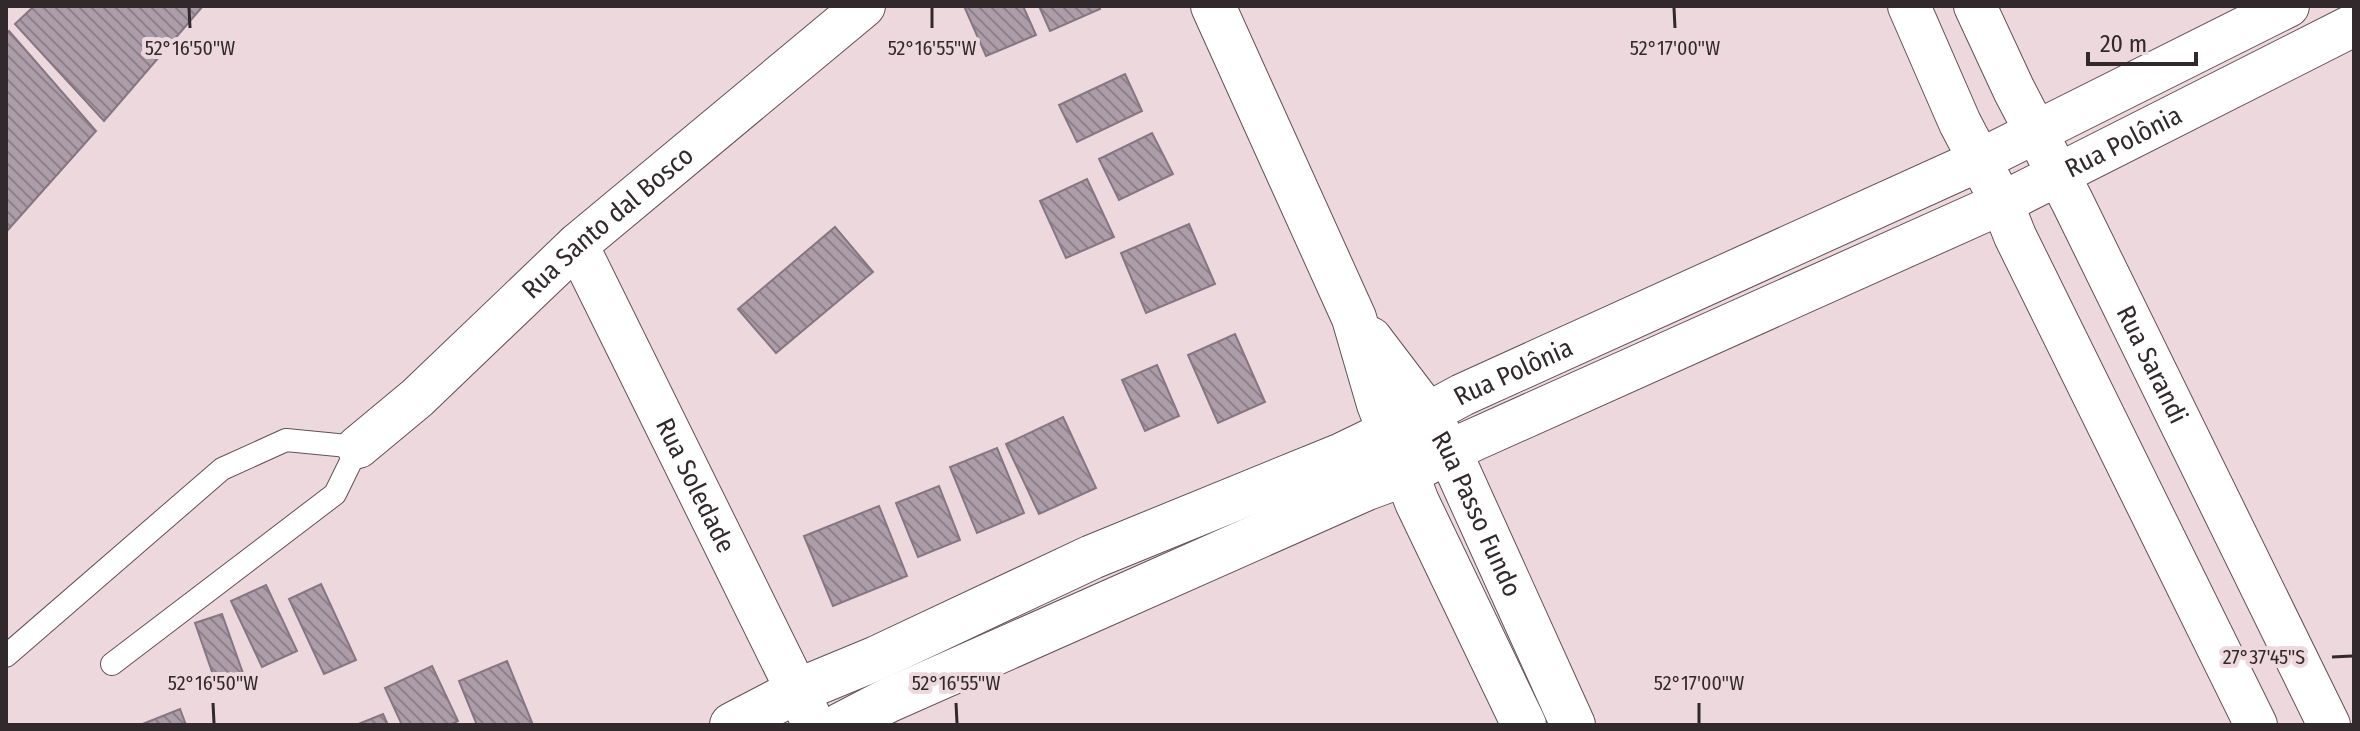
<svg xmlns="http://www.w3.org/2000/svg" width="2360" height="731" font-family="'Fira Sans Condensed',sans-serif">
<defs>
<pattern id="building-back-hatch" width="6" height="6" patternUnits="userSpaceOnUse" patternTransform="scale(2)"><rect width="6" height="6" fill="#ac9da8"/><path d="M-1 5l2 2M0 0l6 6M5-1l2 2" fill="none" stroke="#8d8089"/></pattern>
</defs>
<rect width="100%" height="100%" fill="#edd8de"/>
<!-- building -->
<g fill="url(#building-back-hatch)" stroke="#857681" stroke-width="2">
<path d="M34,6H203L104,121L15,24Z"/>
<path d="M964,6H1023L1036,35L986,56Z"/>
<path d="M1039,6H1099L1100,9L1050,31Z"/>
<path d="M9,31L96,131L6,232V34Z"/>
<path d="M1125,74L1142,111L1077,142L1059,105Z"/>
<path d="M1152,133L1173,174L1119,200L1099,159Z"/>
<path d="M1087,179L1114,237L1066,258L1040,201Z"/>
<path d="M1189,224L1215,284L1146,313L1121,253Z"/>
<path d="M835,227L873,272L776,353L738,309Z"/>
<path d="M1235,334L1265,402L1218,423L1188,355Z"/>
<path d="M1157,365L1179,416L1145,431L1122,380Z"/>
<path d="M1063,417L1096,488L1039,514L1006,444Z"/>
<path d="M997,448L1024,513L977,533L950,467Z"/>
<path d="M939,486L960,540L918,557L896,503Z"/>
<path d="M879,506L907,576L833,606L804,536Z"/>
<path d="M321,584L356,660L324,674L289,599Z"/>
<path d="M266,585L297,651L262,667L231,601Z"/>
<path d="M222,614L245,679L218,689L195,623Z"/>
<path d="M507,661L533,725H477L459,681Z"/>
<path d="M432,666L458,721L450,725H402L385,688Z"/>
<path d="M180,709L186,725H140Z"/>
<path d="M383,714L388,725H356Z"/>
</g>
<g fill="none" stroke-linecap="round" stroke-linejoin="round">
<!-- lane casing -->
<g stroke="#625156" stroke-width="24">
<path id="lane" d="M6,656L222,469L286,440L358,447L335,494L112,664"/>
</g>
<!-- street casing -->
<g stroke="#625156" stroke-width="44">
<g id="street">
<path d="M1909,6L1960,123L2002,203L2015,236L2256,725"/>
<path id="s1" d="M1975,6L2014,90L2072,201L2329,725"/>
<path id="s2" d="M577,245L814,725"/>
<path id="s3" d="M1427,414L1462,395L1980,160L2288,6"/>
<path id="s4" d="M358,447L417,398L577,245L864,6"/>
<path id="s5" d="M1449,451L2002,203L2354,25"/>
</g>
</g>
<!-- secondary casing -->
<g stroke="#625156" stroke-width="46">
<g id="secondary">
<path d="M1213,6L1354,318L1379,404L1417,502L1524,725"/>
<path id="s6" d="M1370,339L1427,414L1449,451L1573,725"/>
<path d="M732,725L797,691L877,658L1092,557L1342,455L1427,414"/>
<path d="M841,725L887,701L1367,488L1405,474L1449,451"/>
</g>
</g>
<!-- lane -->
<use href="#lane" stroke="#fff" stroke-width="22"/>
<!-- street -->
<use href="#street" stroke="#fff" stroke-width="42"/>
<!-- secondary -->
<use href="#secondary" stroke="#fff" stroke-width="44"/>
</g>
<!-- ticks -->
<path fill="none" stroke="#31292b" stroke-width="3" d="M189,8L190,28M932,8V28M1674,8L1675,28M2332,657L2352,656M213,703L214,723M956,703L957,723M1699,703V723"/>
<g text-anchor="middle" stroke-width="8" stroke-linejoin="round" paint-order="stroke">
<!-- street labels -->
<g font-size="26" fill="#31292b" stroke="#edd8de">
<text dy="9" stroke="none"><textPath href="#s5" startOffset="742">Rua Polônia</textPath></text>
<text dy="9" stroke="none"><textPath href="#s4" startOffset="336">Rua Santo dal Bosco</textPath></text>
<text dy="9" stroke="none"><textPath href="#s1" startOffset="400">Rua Sarandi</textPath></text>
<text dy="9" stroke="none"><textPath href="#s3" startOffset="96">Rua Polônia</textPath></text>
<text dy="9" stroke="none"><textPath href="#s2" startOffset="268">Rua Soledade</textPath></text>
<text dy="9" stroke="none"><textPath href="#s6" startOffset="206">Rua Passo Fundo</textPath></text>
</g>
</g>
<g font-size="20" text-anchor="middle" fill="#31292b" stroke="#edd8de" stroke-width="8" stroke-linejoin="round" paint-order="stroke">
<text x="190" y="55">52°16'50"W</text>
<text x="932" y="55">52°16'55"W</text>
<text x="1675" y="55">52°17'00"W</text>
<text x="2264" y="664">27°37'45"S</text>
<text x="213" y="690">52°16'50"W</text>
<text x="956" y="690">52°16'55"W</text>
<text x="1699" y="690">52°17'00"W</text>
</g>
<!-- border -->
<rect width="2360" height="731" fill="none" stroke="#31292b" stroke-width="16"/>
<!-- scale -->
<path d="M2088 52v12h108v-12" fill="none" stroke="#31292b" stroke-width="4"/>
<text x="2100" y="52" font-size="24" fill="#31292b" stroke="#edd8de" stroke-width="6" paint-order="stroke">20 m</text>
</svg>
